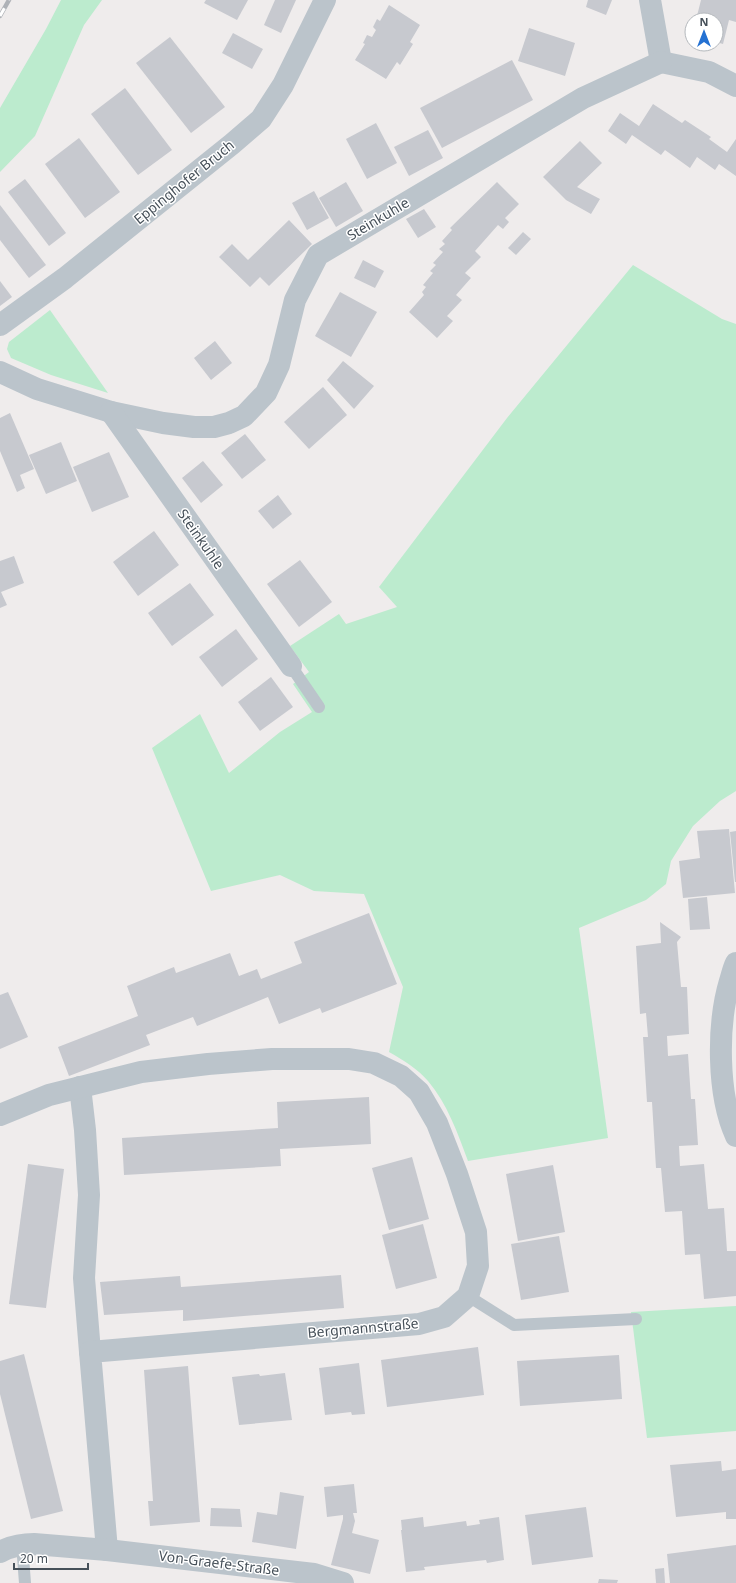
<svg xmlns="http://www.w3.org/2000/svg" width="736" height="1583" font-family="'Noto Sans',sans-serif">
<rect width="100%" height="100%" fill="#efecec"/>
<!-- green -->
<g fill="#bcebce">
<path d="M61,0H102L84,25L35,136L0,172V108L46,29Z"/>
<path d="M633,265L722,319L736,324V791L720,801L693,826L671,861L666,884L646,900L579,928L608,1138L468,1161C458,1134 447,1103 428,1081C418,1069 403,1060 389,1052L403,987L364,894L314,891L280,875L211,891L152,748L200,714L229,773L280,732L312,712L293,684L309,672L290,646L339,614L346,624L397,607L379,587L507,418Z"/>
<path d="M50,310L108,393L51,375L11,358L7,349L9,342Z"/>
<path d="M736,1306V1431L647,1438L631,1312Z"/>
</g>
<!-- building -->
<g fill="#c7c9cf">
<path d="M206,0H248L237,20L204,3Z"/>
<path d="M275,0H296L281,33L264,25Z"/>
<path d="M588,0H612L606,15L586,7Z"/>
<path d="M701,0H736V22L729,20L723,44L716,42V20H696Z"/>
<path d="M389,5L420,25L410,42L413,44L400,65L397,62L386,79L355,60L365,44L363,43L367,35L372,37L376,30L373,27L377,19L380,21Z"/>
<path d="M529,28L575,43L565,76L518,61Z"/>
<path d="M233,33L263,49L252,69L222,53Z"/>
<path d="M170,37L225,107L191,133L136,63Z"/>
<path d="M512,60L533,100L442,148L420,108Z"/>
<path d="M125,88L172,150L138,175L91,114Z"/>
<path d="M653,104L682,123L685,120L711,137L709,139L727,152L736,139V176L719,164L715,170L697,157L690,168L665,150L661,155L632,135L626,144L608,131L620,113L639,126Z"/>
<path d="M376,123L397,163L367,179L346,139Z"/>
<path d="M428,130L443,158L409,176L394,147Z"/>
<path d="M79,138L120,192L85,218L45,164Z"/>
<path d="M580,141L602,163L577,187L600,199L591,214L566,200L543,177Z"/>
<path d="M25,179L66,233L49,246L8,192Z"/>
<path d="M346,182L363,211L336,227L319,198Z"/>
<path d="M497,182L519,204L505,218L509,222L503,229L498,225L475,251L481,257L465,273L471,278L456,295L462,300L447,316L453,321L437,338L409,312L424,295L422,292L426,287L423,285L433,273L430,271L436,265L433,263L443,252L439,249L445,244L442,241L452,230L450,228Z"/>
<path d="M314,191L329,218L307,230L292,203Z"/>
<path d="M0,205L46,265L29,278L0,240Z"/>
<path d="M424,209L436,227L418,238L406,219Z"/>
<path d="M289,220L312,244L269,286L260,277L250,287L219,257L232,244L248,260Z"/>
<path d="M523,232L531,239L516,255L508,248Z"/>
<path d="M363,260L384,271L375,288L354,278Z"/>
<path d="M0,281L12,297L0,306Z"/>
<path d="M340,292L377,312L351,357L315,336Z"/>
<path d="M215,341L232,363L211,380L194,358Z"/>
<path d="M343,361L374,386L354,409L327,380Z"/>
<path d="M323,387L347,415L309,449L284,422Z"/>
<path d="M10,413L34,469L20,475L25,488L17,492L0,451V418Z"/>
<path d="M245,434L266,460L242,479L221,453Z"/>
<path d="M61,442L77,481L46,494L29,455Z"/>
<path d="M109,452L129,497L92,512L73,467Z"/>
<path d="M203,461L223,485L201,503L182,478Z"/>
<path d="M278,495L292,514L273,529L258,511Z"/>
<path d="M154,531L179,565L138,596L113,562Z"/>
<path d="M14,556L24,583L1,592L7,605L0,608V561Z"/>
<path d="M300,560L332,602L299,627L267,584Z"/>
<path d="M190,583L214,615L172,646L148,613Z"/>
<path d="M236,629L258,659L222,687L199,657Z"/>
<path d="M271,677L293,707L260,731L238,702Z"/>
<path d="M729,829L735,893L683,898L679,861L700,858L697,831Z"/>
<path d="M736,831V882H735L730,832Z"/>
<path d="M707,897L710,929L690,930L688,899Z"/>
<path d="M369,913L397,984L322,1013L320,1008L279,1024L268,997L197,1026L193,1017L146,1035L150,1045L69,1076L58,1047L138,1016L127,986L174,967L176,973L230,953L239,976L257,969L261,979L302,963L294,942Z"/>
<path d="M660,922L681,937L677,942L681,987H687L689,1034L667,1036L668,1056L688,1054L691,1099H695L698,1145L679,1146L680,1166L704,1164L708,1209L724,1208L727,1251H736V1296L704,1299L700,1254L685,1255L682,1211L665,1212L661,1168H656L652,1102H647L643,1037H648L646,1013L640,1014L636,946L661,943Z"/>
<path d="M8,992L28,1037L0,1049V995Z"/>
<path d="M369,1097L371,1144L280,1149L281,1166L124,1175L122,1138L278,1128L277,1102Z"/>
<path d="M412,1157L429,1219L389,1230L372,1168Z"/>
<path d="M28,1164L64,1169L46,1308L9,1304Z"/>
<path d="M553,1165L565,1232L518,1241L506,1174Z"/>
<path d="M423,1224L437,1278L396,1289L382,1235Z"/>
<path d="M559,1236L569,1292L521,1300L511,1244Z"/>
<path d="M341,1275L344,1308L183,1321V1310L104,1315L100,1282L180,1276L181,1287Z"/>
<path d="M478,1347L484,1395L387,1407L381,1360Z"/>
<path d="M24,1354L63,1511L31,1519L0,1394V1361Z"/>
<path d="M619,1355L622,1399L520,1406L517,1361Z"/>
<path d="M359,1363L365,1414L352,1415L351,1412L325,1415L319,1368Z"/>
<path d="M188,1366L200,1522L150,1526L148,1501H153L144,1370Z"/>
<path d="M285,1373L292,1420L239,1425L232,1377L259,1374L260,1376Z"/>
<path d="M721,1461L722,1471L736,1469V1519H726V1512L676,1517L670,1465Z"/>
<path d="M354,1484L357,1513H353L355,1521L352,1533L379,1540L370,1574L331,1565L343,1519V1515L327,1517L324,1487Z"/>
<path d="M280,1492L304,1496L296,1549L252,1542L257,1512L277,1515Z"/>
<path d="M586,1507L593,1557L532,1565L525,1515Z"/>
<path d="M211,1508L240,1509L242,1527L210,1526Z"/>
<path d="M423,1517L424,1527L466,1521L467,1526L480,1524L479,1520L499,1517L504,1560L487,1563L486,1560L424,1567L425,1570L406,1572L401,1530H402L401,1520Z"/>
<path d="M736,1545V1583H670L667,1554Z"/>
<path d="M664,1568L665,1583H656L655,1569Z"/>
<path d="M599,1579L618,1580L617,1583H598Z"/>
</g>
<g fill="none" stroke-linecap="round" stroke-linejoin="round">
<!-- lane -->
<g stroke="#bbc4cb" stroke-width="12">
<path d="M291,666L319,707"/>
<path d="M468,1296L514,1325L636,1319"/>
<path d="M22,1544L25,1583"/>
</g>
<!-- street -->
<g stroke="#bbc4cb" stroke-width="22">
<path d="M650,0L661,62"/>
<path d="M661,62L709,72L736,86"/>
<path d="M0,325L65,278L232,144L261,119L283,85L325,0"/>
<path d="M0,372L37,389L111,412L163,423L194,427H214L229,423L244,416L266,393L279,365L295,300L318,255L583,98L661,62"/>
<path d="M111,412L291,666"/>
<path d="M736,963C733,969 732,975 730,981C717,1024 717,1095 736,1136"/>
<path d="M80,1087L85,1130L89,1195L84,1278L90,1352"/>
<path d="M0,1115L49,1095L141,1072L208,1064L272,1059H349L374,1063L401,1076L419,1092L437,1123L446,1146L457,1174L476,1232L478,1266L468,1296L444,1317L419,1324L90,1352L107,1550"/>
<path d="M0,1552C11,1546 21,1544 34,1544L107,1550L314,1574L343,1583"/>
</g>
<!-- rail casing -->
<g stroke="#afb2b7" stroke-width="4.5">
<path id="rail" d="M0,16L9,0"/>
</g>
<!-- rail -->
<use href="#rail" stroke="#fff" stroke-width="3" stroke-dasharray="9" stroke-linecap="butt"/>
</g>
<g text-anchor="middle" stroke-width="3" stroke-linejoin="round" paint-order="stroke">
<!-- street labels -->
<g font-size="14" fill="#465059" stroke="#fff">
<text transform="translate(184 182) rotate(-39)" y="5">Eppinghofer Bruch</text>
<text transform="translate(378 219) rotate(-31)" y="5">Steinkuhle</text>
<text transform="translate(201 539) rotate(55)" y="5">Steinkuhle</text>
<text transform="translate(363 1328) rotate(-5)" y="5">Bergmannstraße</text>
<text transform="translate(219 1563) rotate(7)" y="5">Von-Graefe-Straße</text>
</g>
</g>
<!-- north arrow -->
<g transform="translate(704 32)"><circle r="19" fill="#ffffff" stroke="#b5b9bd"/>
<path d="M0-3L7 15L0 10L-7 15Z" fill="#2471d2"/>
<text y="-6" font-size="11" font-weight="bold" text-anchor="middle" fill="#465059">N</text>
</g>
<!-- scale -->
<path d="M14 1563v6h74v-6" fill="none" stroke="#465059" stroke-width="2"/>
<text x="20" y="1563" font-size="12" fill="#465059" stroke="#ffffff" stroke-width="3" paint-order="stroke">20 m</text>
</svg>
